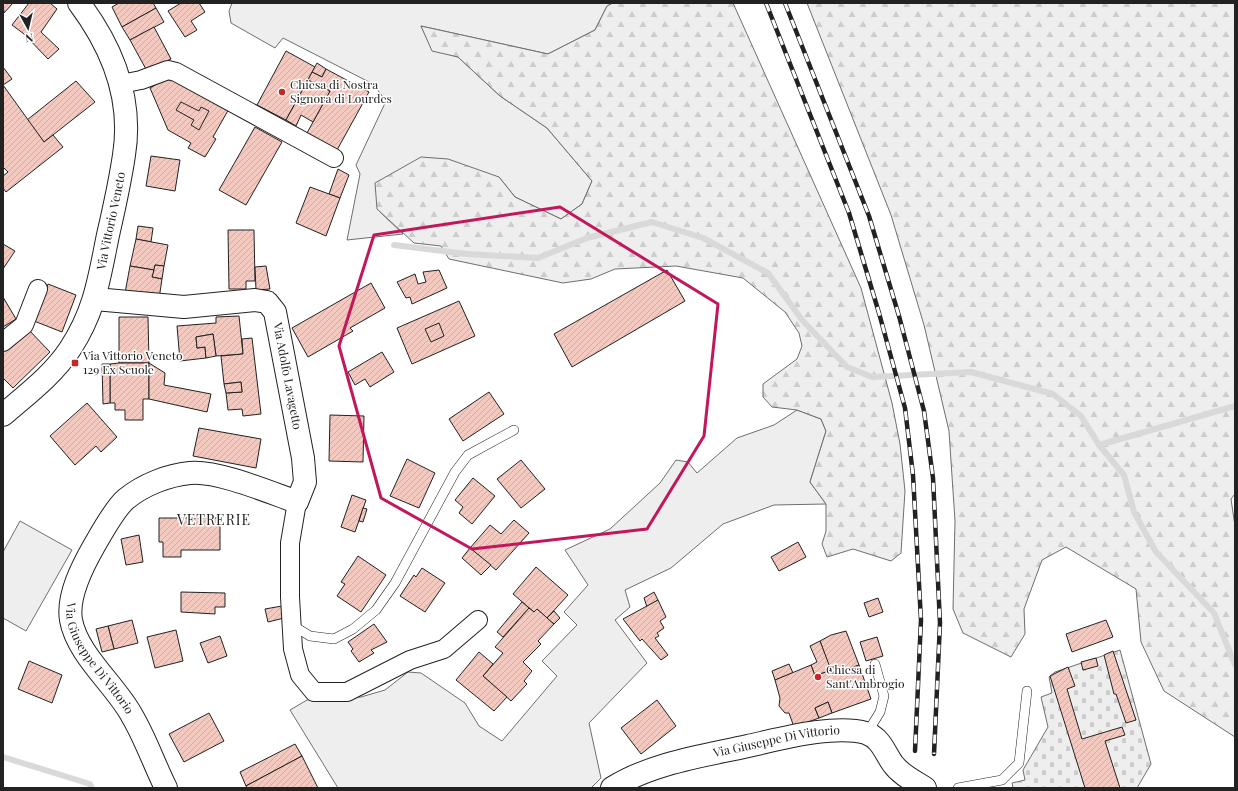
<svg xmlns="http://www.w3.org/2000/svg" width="1238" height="791" font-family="'Playfair Display',serif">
<defs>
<pattern id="forest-firs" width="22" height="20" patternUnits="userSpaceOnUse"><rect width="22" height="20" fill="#eee"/><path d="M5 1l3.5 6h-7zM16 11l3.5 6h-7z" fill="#ccc"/></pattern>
<pattern id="cemetery-stones" width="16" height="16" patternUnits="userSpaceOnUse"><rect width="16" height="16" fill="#eee"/><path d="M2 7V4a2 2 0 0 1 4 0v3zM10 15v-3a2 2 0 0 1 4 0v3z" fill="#ccc"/></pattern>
<pattern id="building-hatch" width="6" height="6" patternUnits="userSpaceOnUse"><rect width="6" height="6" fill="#f3c9c0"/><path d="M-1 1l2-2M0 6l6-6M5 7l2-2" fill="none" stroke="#d0aca5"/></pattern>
</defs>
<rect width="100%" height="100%" fill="#fff"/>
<!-- grass -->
<g fill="#eee" stroke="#6f6f6f">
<path d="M232,3H613L607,6L595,30L548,54L421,26L433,50L458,57L500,96L547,128L592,181L582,204L561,219L515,197L499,177L377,209L403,234L347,240L360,174L356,165L386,101L373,84L283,38L275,48L231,23L229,11Z"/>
<path d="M797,410L821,419L826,431L810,482L826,504L774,505L723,524L671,568L625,590L630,607L615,620L647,663L589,723L601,778L591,788H338L290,710L307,700L361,697L385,690L408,672L421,673L465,703L479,726L502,741L557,676L542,661L577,625L564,612L588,585L565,550L610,529L660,483L676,460L688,462L697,473L737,438L774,425Z"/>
<path d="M20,521L72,550L26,631L3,618V552Z"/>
</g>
<!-- forest -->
<g fill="url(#forest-firs)" stroke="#6f6f6f">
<path d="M613,3H733L861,288L892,403L900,444L905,491L901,553L891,561L853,549L827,557L822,544L826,531V504L810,482L826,431L821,419L797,410L772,407L763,397V384L797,359L802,346L799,333L785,312L743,278L676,266L615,269L591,279L563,283L449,259L441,246L414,243L377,209L375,183L421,157L448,159L499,177L515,197L561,219L582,204L592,181L547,128L500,96L458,57L432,51L421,26L548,54L595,30L607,6Z"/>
<path d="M807,3H1235V494L1231,499L1235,526V737L1164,691L1141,642L1136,589L1066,547L1042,560L1024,609L1025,634L1011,657L963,633L953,609L955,521L949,431L924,325L891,215Z"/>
</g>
<!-- cemetery -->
<path fill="url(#cemetery-stones)" stroke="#6f6f6f" d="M1120,650L1151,764L1137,788H1013L1012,783L1025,780L1023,770L1048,727L1041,697L1052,693L1049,677L1055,672Z"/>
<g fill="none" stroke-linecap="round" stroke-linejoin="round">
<!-- stream -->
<g stroke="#d9d9d9" stroke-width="6">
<path d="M394,245L467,254L538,258L587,238L652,222L703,238L768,273L802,320L847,367L872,377L971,372L1053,394L1081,416L1099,445L1124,475L1134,512L1156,552L1214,613L1235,665"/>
<path d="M1099,445L1235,406"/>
<path d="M3,757L90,784L92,788"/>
</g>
</g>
<!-- building -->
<g fill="url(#building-hatch)" stroke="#222">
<path d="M3,3H13L4,13Z"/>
<path d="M29,3H50L57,9L41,32L59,49L48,59L24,34L12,25Z"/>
<path d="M119,3H153L156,8L122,27L112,7Z"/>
<path d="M181,3H199L205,12L191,21L197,30L185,37L168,11Z"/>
<path d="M156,8L164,22L130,40L122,27Z"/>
<path d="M154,27L171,59L147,71L130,40Z"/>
<path d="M286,51L315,67L286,120L257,105Z"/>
<path d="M317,63L326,69L322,77L312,72Z"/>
<path d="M3,67L12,79L3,85Z"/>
<path d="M326,69L369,92L337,150L307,133L330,91L308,80L312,72L322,77Z"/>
<path d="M169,77L230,107L213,137L216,139L205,157L188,148L191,143L168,130L150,88Z"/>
<path d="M308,80L330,91L313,122L301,115L296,126L286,120Z"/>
<path d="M76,81L95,102L44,142L27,120Z"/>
<path d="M3,85L44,142L53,135L63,147L6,192L3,188V176L8,172L3,167Z"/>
<path d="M181,102L199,111L201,107L209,111L199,130L191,125L194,120L176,110Z"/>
<path d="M255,127L282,142L246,205L219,190Z"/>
<path d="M151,156L180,160L175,191L146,186Z"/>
<path d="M338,169L349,175L340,198L329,194Z"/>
<path d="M310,187L340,198L326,236L296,223Z"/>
<path d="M138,226L153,228L151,242L136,239Z"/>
<path d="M228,230H254L255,281H246V289H229Z"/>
<path d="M136,239L168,245L164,266L155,265L154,270L130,266Z"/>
<path d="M3,244L15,251L3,269Z"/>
<path d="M155,265L164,266L162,279L152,277Z"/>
<path d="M130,266L154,270L152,277L162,279L159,299L125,293Z"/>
<path d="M266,266L270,289L256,290L255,267Z"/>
<path d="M439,270L447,288L412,304L410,297L406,298L397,282L415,274L418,284L426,282L423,272Z"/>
<path d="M667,270L685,301L572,367L554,334Z"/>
<path d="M371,283L385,308L350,328L353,331L308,357L292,328Z"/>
<path d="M48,284L76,295L62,332L34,321Z"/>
<path d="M3,297L16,319L3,327Z"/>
<path d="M459,301L475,336L412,364L397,328Z"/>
<path d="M239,316L243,354L216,356L213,334L196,337L197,348L205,347L206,358L180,361L177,326L216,323V317Z"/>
<path d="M119,317H148L149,363H119Z"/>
<path d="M439,323L444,336L431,342L425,329Z"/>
<path d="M26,327L50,352L13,388L3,378V350Z"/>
<path d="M213,334L216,356L206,358L205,347L197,348L196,337Z"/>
<path d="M252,338L261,414L243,416L242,409L228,410L226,393L242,392L241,382L224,384L221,356L243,354L242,339Z"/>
<path d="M382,352L394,372L370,387L365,379L355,385L348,372Z"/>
<path d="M119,363H149V399H143V420H125V410H115V403H110V364Z"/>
<path d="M149,363L165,373L164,385L211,394L207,412L149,399Z"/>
<path d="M102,364H110V403L103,404Z"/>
<path d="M241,382L242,392L226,393L224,384Z"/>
<path d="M489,392L504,414L463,441L449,419Z"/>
<path d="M87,403L117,437L101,452L96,446L75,465L50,436Z"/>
<path d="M330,415L364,416L363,462L329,461Z"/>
<path d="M199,428L261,439L256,468L193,456Z"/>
<path d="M407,459L435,473L419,508L390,496Z"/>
<path d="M521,460L545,489L521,508L497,479Z"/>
<path d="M473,478L495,496L472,524L459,513L463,507L455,500Z"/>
<path d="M352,495L366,500L355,532L341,527Z"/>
<path d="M363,508L367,509L363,522L359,521Z"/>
<path d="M159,518H220V550H181V557H163V542H159Z"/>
<path d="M514,520L529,533L496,570L470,548L490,525L501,534Z"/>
<path d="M139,535L143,562L126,565L121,539Z"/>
<path d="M798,542L806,557L779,571L771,557Z"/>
<path d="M470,548L491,565L481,575L462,558Z"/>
<path d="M358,556L386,575L361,612L337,596L345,584L341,582Z"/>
<path d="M536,567L568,595L547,618L537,609L534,612L513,594Z"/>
<path d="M422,568L445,583L425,612L400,596L414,575L416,577Z"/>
<path d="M181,592L225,593V607H215V614L181,612Z"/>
<path d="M654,592L658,600L647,607L644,598Z"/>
<path d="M878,598L883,612L869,617L864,603Z"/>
<path d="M658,600L666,617L660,621L664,628L657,633L659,636L655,638L668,655L661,660L642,639L640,641L623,619Z"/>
<path d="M522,602L529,608L503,637L497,632Z"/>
<path d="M282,606L284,618L268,622L265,609Z"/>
<path d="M529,608L534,612L537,609L554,624L538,641L541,644L523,662L532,671L524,681L527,684L511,701L483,676L503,653L495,647Z"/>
<path d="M554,611L560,618L554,624L547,618Z"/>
<path d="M132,620L138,643L114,649L108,626Z"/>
<path d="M1106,620L1113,637L1072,652L1066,634Z"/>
<path d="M374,624L387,642L371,650L374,653L359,662L351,651L353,649L348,642Z"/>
<path d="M108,626L114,649L102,652L96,629Z"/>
<path d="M176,630L183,661L155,668L147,637Z"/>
<path d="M846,631L859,665L832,675L820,641L831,635Z"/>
<path d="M220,636L227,656L208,663L200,643Z"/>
<path d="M877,637L883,656L866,661L860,642Z"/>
<path d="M820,641L831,670L815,676L811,665L817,662L810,646Z"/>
<path d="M1113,651L1136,720L1126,723L1116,694H1114L1104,655Z"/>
<path d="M479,652L493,664L483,676L507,697L494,711L456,680Z"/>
<path d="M1096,658L1098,666L1083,670L1081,662Z"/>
<path d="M29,661L62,675L52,703L18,689Z"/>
<path d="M789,664L793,673L775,680L772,671Z"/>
<path d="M811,665L815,676L831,670L832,675L859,665L871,699L832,713L828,702L815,708L819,718L794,727L789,713H785L779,706L780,698L775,680Z"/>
<path d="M1068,667L1075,686L1067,689L1082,739L1122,727L1125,735L1105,741L1120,788H1085L1050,676Z"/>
<path d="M657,700L676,726L641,754L621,728Z"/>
<path d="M828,702L832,713L819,718L815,708Z"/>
<path d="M209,713L224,741L184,762L169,734Z"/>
<path d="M295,744L302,756L246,786L240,772Z"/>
<path d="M302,756L318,788H247L246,786Z"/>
</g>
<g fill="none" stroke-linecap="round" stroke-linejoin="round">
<!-- service casing -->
<g stroke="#222" stroke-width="10">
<g id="service">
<path d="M292,625L310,636L334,639L353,629L376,610L395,583L455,472L468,455L514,430"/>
<path d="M867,733L880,712L884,696L875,664"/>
<path d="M958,788L1002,780L1019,763L1027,691"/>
</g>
</g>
<!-- minor casing -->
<g stroke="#222" stroke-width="20">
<g id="minor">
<path d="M121,84L141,80L168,70L176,72L334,158"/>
<path d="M3,342L24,325L38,289"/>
<path d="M297,502L290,543V597L293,649L300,675L314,692H347L410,660L444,649L478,620"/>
</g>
</g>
<!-- tertiary casing -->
<g stroke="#222" stroke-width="24">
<g id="tertiary">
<path id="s1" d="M95,299L184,307L255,300L267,302L275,312L303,458L305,482L297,502C271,493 217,470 190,473C168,475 143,485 126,499C115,508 101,534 94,546C82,567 67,596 71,620C77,654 115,685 131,714C145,737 154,764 166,788"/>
<path id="s2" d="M612,788C652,763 703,756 748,746C780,739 834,724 866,733C881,738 885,753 893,764C901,775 914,781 925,788"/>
</g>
</g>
<!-- primary casing -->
<g stroke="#222" stroke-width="24">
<g id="primary">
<path id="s3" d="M3,415C26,395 53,375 70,349C95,311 99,279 108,235C114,209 120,182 124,155C133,99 112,47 79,3"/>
</g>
</g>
<!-- service -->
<use href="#service" stroke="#fff" stroke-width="9"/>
<!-- minor -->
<use href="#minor" stroke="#fff" stroke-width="18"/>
<!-- tertiary -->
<use href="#tertiary" stroke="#fff" stroke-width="22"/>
<!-- primary -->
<use href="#primary" stroke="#fff" stroke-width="22"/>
<!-- rail casing -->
<g stroke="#222" stroke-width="4.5">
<g id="rail">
<path d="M766,3L849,213L879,313L905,408L913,475L921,620L915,751"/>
<path d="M785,3L869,216L899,316L924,411L933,478L940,623L934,754"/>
</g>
</g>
<!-- rail -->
<use href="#rail" stroke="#fff" stroke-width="3" stroke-dasharray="9" stroke-linecap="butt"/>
</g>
<!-- marked area -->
<path fill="none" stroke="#c2185b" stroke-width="3" stroke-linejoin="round" d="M560,207L718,304L704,436L647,529L472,549L381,498L339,346L374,235Z"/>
<!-- markers -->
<g fill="#c62828" stroke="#fff" stroke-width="1.5">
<circle cx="282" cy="92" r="4"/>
<rect x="71" y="359" width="8" height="8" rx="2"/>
<circle cx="818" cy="677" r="4"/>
</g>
<g text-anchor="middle" stroke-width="3" stroke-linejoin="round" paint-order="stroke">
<!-- poi labels -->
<g font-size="12" fill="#222" stroke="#fff" text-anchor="start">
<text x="290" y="89">Chiesa di Nostra<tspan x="290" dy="14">Signora di Lourdes</tspan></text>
<text x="83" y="360">Via Vittorio Veneto<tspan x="83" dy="14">129 Ex Scuole</tspan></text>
<text x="826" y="674">Chiesa di<tspan x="826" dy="14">Sant'Ambrogio</tspan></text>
</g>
<!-- street labels -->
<g font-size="12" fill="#222" stroke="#fff">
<text dy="4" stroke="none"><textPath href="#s3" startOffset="230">Via Vittorio Veneto</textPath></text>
<text dy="4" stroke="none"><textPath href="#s1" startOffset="251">Via Adolfo Lavagetto</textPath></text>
<text dy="4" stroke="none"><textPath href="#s1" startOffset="744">Via Giuseppe Di Vittorio</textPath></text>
<text dy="4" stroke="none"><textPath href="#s2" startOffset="172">Via Giuseppe Di Vittorio</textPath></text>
</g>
<!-- quarter labels -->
<g font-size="14" letter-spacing="1" fill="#222" stroke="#fff">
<text x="214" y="525">VETRERIE</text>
</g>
</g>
<!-- border -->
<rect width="1238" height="791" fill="none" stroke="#222222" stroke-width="8"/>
<!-- north arrow -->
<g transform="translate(28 28) rotate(172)" stroke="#ffffff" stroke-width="3" paint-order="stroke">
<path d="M0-3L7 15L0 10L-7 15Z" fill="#222222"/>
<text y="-6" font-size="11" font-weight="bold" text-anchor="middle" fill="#222222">N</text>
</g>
</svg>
